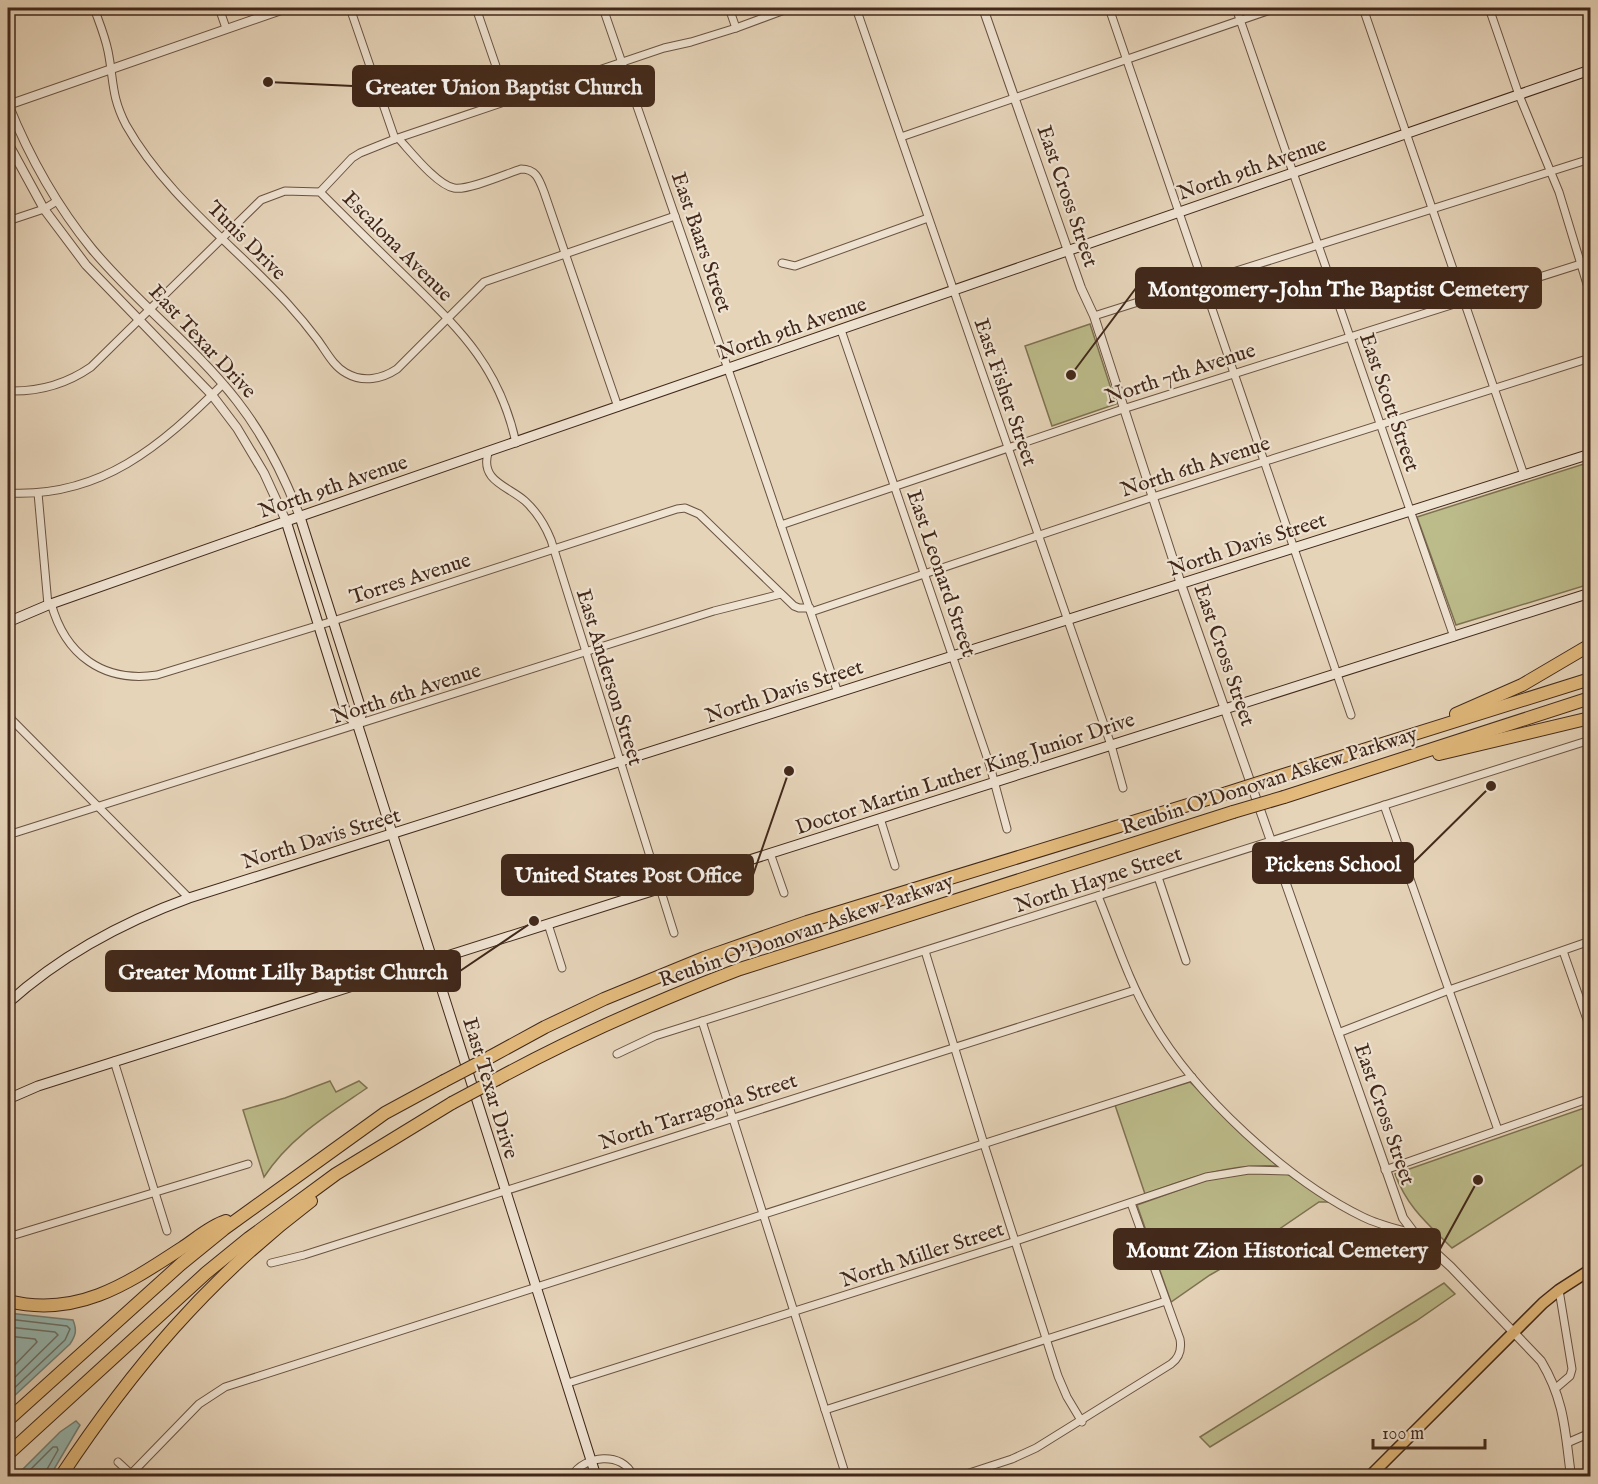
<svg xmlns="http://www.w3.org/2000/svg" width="1598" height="1484" font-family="'IM FELL English',serif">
<rect width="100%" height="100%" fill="#e6d4b9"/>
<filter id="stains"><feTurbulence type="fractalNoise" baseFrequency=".00333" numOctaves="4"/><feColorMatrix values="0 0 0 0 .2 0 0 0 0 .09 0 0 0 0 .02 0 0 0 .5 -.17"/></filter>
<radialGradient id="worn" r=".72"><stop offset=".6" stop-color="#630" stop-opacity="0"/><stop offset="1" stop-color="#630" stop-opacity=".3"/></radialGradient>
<!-- green -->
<g fill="#bcbb8a" stroke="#7e7252" stroke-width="1.5">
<path d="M1090,324L1116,404L1052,426L1025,346Z"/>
<path d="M1590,462V584L1456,625L1417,517Z"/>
<path d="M330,1081L336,1092L359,1081L367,1088C329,1114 290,1137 264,1177L243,1110L285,1098Z"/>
<path d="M1190,1082L1277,1166C1230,1163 1188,1178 1145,1194L1115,1105Z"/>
<path d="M1590,1106V1160L1452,1248C1428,1224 1407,1207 1395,1174Z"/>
<path d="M1249,1173L1287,1174L1329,1202H1319L1253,1247L1252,1251L1210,1275L1171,1302L1137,1205L1207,1180Z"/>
<path d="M1444,1283L1455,1294L1416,1321L1210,1447L1200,1437Z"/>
</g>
<!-- water -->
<g fill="#96b8b2" stroke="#747e75" stroke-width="1.5">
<path d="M8,1313L73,1320C77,1330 76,1335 70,1344L12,1398L8,1401Z"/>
<path d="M76,1421L80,1425L50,1476H16L60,1432Z"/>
</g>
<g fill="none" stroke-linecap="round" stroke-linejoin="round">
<!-- shore -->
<g stroke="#6c7066" stroke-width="1.5">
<path d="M8,1319L67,1326L70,1329L65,1340L8,1394"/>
<path d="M8,1327L55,1332L58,1335L8,1384"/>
<path d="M8,1336L35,1339L37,1342L8,1372"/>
<path d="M24,1476L53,1447H57L58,1450L46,1471L45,1476"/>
</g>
<!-- minor casing -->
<g stroke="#6a5342" stroke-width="9">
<g id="minor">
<path d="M94,8C99,22 105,36 108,51C114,81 111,96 126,125C166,196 234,245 288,304C298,315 308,327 317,339C326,351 333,366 346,373C363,383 382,379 397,369L484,282L675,216"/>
<path d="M219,8L226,28"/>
<path d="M350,8L395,139"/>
<path d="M476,8L508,101"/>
<path d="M603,8L728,369L838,693"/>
<path d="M729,8L736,28"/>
<path d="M856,8L1111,745L1123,788"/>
<path d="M1109,8L1351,715"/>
<path d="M1236,8L1454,637"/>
<path d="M1363,8L1524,475"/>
<path d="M1489,8L1519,95L1559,192L1590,294"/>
<path d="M901,137L1276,8"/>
<path d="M399,139C411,152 437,185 454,188C467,191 506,174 521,169C536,169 539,179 544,192L618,407"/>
<path d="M320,192L352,158L360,153L395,139L664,48L691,42L736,28L790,8"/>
<path d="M8,221L44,209L57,201"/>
<path d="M782,263L795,266L928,218"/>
<path d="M1094,316L1590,159"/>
<path d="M841,330L990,766L1007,829"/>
<path d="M8,391C39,392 65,385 91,367L261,200L285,191L320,192C348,220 376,248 404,275C459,329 499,365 516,443"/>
<path d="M488,453C480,481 508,486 525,501C537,512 545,525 551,540L674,933"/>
<path d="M8,493C101,498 161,446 223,384"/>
<path d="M38,493L48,605"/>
<path d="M781,525L1126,408L1590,261"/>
<path d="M51,603C65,655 103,683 157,675L333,621L677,509L685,508L699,514L794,606L799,608H810"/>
<path d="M811,612L1153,497L1590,358"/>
<path d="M8,716L189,898"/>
<path d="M1384,805L1498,1130"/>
<path d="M880,818L895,866"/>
<path d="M8,835L714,611L781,594"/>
<path d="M770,853L784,893"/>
<path d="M1158,877L1186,961"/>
<path d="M1098,896C1115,938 1129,982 1152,1021C1195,1095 1287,1180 1363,1217C1379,1225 1398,1229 1415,1234"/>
<path d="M548,924L562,968"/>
<path d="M925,951L984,1144L1058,1376L1067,1397L1082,1422"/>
<path d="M1563,951L1590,1028"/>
<path d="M702,1021L846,1476"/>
<path d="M1338,1033L1449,990L1590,941"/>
<path d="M617,1054L655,1036L1590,740"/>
<path d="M114,1061L167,1231"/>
<path d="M1385,1170L1590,1098"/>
<path d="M8,1237L248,1164"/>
<path d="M271,1263L304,1255L1135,990"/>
<path d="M568,1383L1016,1241L1206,1177L1249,1170L1288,1171"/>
<path d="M1556,1388L1570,1376L1572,1369L1559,1290"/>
<path d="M825,1410L1166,1301"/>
<path d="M1567,1443L1590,1433"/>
<path d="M118,1462L131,1474"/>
<path d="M129,1476L199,1404L225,1387L1192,1077"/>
<path d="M572,1476C584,1455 623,1451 633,1476"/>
<path d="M960,1476L1012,1459L1036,1448L1171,1364C1179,1358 1182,1350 1180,1339L1131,1203"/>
</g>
</g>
<!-- tertiary casing -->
<g stroke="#6a5342" stroke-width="10">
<g id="tertiary">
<path d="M983,8L1081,288L1094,316L1181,584L1403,1218L1415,1234L1451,1267L1541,1361C1565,1401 1565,1432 1571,1476"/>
<path d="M8,104C29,156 56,205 92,249C137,303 194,346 237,401C265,437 284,475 300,517"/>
<path d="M8,105L287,8"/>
<path d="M8,143L44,209L86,265L212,395L237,428L264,473L286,521"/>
</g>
</g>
<!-- secondary casing -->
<g stroke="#41281a" stroke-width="11">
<g id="secondary">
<path d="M300,517L362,712L358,726"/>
<path d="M286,521L346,713L358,726C437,976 518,1226 596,1476"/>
<path d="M8,622L48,605L278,524L1590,70"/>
<path d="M8,1003C60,956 123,922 189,898L1590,454"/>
<path d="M8,1099L38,1086L1590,593"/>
</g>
</g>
<!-- primary casing -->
<g stroke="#41281a" stroke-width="13">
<path id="primary" d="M1370,1476L1543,1303L1559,1290L1590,1270"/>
</g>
<!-- motorway casing -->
<g stroke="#41281a" stroke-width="14">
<g id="motorway">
<path d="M1456,714L1522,685L1590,645"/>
<path d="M1439,754L1590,718"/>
<path d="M1277,777L1590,679"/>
<path d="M1284,797L1590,698"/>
<path d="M490,1057L545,1027L604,999L704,958L807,922L1227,793"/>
<path d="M497,1079C576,1036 656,1001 740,969L1233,812"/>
<path d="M8,1301C77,1318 127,1284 182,1248C196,1239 210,1226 226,1221"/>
<path d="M8,1420L181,1264L224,1229L385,1113L444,1081"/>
<path d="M8,1454L206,1273L249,1238L336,1174L452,1103"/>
<path d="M61,1476C132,1369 208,1279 311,1201"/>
</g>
</g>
<!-- minor -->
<use href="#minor" stroke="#efe3d2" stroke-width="7"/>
<!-- tertiary -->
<use href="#tertiary" stroke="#efe3d2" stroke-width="8"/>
<!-- secondary -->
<use href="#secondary" stroke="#efe3d2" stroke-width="9"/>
<!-- primary -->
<use href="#primary" stroke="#e3ba7c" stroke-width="10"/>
<!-- motorway -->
<use href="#motorway" stroke="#e3ba7c" stroke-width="12"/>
<!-- motorway-bridge casing -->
<g stroke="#41281a" stroke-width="14" stroke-linecap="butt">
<g id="motorway-bridge">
<path d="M1227,793L1277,777"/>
<path d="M1233,812L1284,797"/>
<path d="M444,1081L490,1057"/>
<path d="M452,1103L497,1079"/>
</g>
</g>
<!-- motorway-bridge -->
<use href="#motorway-bridge" stroke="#e3ba7c" stroke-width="12"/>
</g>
<g text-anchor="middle" stroke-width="4.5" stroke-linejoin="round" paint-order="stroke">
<!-- street labels -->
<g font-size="21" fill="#41281a" stroke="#efe3d2">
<text transform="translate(1252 168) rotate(-19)" y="7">North 9th Avenue</text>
<text transform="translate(1068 196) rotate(71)" y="7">East Cross Street</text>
<text transform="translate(247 240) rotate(45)" y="7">Tunis Drive</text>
<text transform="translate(702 242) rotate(71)" y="7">East Baars Street</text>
<text transform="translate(398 246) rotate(45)" y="7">Escalona Avenue</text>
<text transform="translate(792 328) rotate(-19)" y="7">North 9th Avenue</text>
<text transform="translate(203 341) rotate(47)" y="7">East Texar Drive</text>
<text transform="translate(1180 373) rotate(-18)" y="7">North 7th Avenue</text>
<text transform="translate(1006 392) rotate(71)" y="7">East Fisher Street</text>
<text transform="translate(1390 402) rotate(71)" y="7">East Scott Street</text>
<text transform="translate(1195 466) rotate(-18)" y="7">North 6th Avenue</text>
<text transform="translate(333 486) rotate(-19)" y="7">North 9th Avenue</text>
<text transform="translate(1247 544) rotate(-18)" y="7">North Davis Street</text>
<text transform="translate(942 573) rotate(71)" y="7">East Leonard Street</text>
<text transform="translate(410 578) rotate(-18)" y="7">Torres Avenue</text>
<text transform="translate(1225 655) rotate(71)" y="7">East Cross Street</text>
<text transform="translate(610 677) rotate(73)" y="7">East Anderson Street</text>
<text transform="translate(784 691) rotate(-18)" y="7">North Davis Street</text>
<text transform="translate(406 693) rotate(-18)" y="7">North 6th Avenue</text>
<text transform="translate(965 773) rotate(-18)" y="7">Doctor Martin Luther King Junior Drive</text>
<text transform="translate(1269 780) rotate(-18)" y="7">Reubin O'Donovan Askew Parkway</text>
<text transform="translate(321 838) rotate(-17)" y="7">North Davis Street</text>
<text transform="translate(1098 879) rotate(-18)" y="7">North Hayne Street</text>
<text transform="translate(806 930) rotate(-19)" y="7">Reubin O'Donovan Askew Parkway</text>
<text transform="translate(491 1088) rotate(73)" y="7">East Texar Drive</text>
<text transform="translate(698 1111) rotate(-18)" y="7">North Tarragona Street</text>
<text transform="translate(1385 1114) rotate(71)" y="7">East Cross Street</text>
<text transform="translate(922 1254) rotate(-18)" y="7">North Miller Street</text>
</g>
</g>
<!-- callouts -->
<path fill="none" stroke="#41281a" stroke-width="2" d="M268 82L353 86M1071 375L1136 288M1491 786L1413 863M789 771L753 875M534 921L460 971M1478 1180L1440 1249"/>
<g fill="#41281a" stroke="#efe3d2" stroke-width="2">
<circle cx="268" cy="82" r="6"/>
<circle cx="1071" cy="375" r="6"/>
<circle cx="1491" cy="786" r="6"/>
<circle cx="789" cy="771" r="6"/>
<circle cx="534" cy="921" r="6"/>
<circle cx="1478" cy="1180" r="6"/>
</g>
<g fill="#41281a" stroke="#41281a" stroke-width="2">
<rect x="353" y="66" width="301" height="40" rx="6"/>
<rect x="1136" y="268" width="405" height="40" rx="6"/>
<rect x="1253" y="843" width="160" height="40" rx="6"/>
<rect x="502" y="855" width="251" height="40" rx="6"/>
<rect x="106" y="951" width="354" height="40" rx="6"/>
<rect x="1114" y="1229" width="326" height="40" rx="6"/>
</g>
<g font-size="22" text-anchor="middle" font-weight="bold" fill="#fff">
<text x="504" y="94">Greater Union Baptist Church</text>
<text x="1338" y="296">Montgomery-John The Baptist Cemetery</text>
<text x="1333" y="871">Pickens School</text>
<text x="628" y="882">United States Post Office</text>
<text x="283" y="979">Greater Mount Lilly Baptist Church</text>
<text x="1277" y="1257">Mount Zion Historical Cemetery</text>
</g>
<!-- margin -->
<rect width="1598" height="1484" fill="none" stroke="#e6d4b9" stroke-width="30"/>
<rect x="9" y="9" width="1580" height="1466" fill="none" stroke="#41281a" stroke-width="3"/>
<rect x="15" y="15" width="1568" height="1454" fill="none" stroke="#41281a" stroke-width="1.5"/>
<!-- scale -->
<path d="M1373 1439v9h112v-9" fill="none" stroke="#41281a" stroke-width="3"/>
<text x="1382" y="1439" font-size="18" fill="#41281a" stroke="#efe3d2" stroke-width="4.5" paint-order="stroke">100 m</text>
<rect width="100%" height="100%" filter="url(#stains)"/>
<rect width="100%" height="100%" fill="url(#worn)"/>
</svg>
